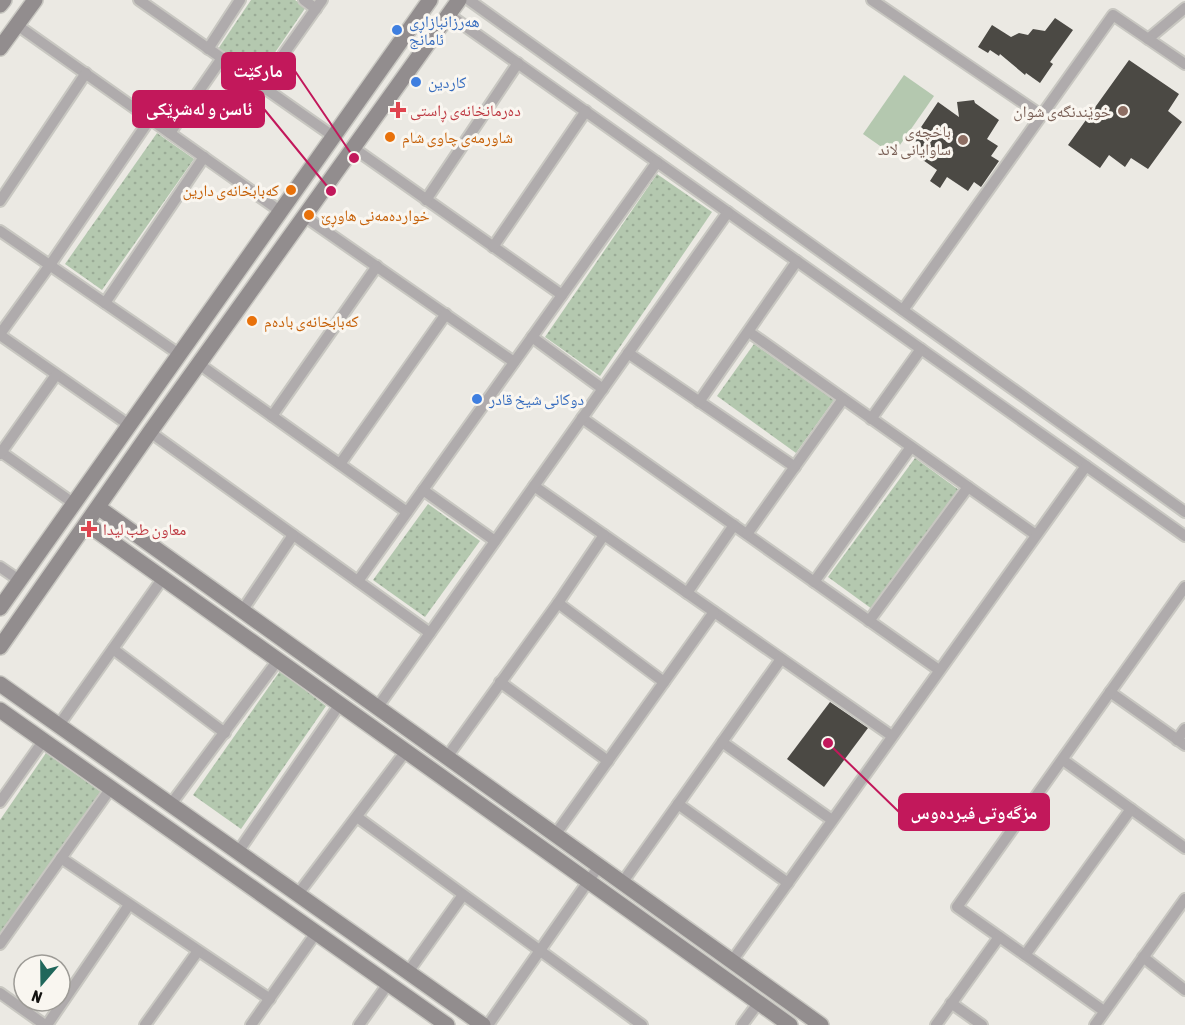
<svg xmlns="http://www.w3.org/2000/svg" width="1185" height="1025" font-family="'Asap Condensed','Noto Naskh Arabic',sans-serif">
<defs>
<pattern id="park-dots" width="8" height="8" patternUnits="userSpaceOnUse" patternTransform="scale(1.5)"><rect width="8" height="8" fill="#b4c8af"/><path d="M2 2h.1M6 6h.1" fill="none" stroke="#9aab96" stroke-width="1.8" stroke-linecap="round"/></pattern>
</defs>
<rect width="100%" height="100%" fill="#ebe9e3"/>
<!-- park -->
<g fill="url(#park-dots)">
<path d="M251,0H295L306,7L259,76L218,49Z"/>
<path d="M157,133L194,159L102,290L65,264Z"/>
<path d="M657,174L712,212L600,376L545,337Z"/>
<path d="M754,344L834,400L796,453L717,396Z"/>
<path d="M915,458L959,490L872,609L828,577Z"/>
<path d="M428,504L480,541L425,617L373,580Z"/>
<path d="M280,671L326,706L241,829L193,795Z"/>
<path d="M46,753L101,792L0,935V820Z"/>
</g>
<!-- pitch -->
<path fill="#b4c8af" d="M904,75L934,96L893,155L863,134Z"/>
<!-- building -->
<g fill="#4b4944">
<path d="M1055,18L1073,30L1050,62L1053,64L1040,83L1026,73L1025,75L1000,54L999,56L990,50L988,53L978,47L992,25L1011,37L1019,33L1028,35L1033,29L1045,31Z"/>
<path d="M1129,60L1179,94L1168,111L1182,122L1148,169L1131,158L1125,167L1109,155L1100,168L1068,145Z"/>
<path d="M974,100L975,103L999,120L987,139L998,146L991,156L999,161L981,187L974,182L968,191L947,177L940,188L930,181L937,170L913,153L919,144L913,139L938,102L959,117L957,102Z"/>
<path d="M830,702L868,728L824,787L787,759Z"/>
</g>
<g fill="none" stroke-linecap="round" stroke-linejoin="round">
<!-- street casing -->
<g stroke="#c8c7c1" stroke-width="14">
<g id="street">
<path d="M139,0L333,136"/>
<path d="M304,0L316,9"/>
<path d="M469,0L1185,512"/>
<path d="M872,0L1041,115"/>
<path d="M448,14L1185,536"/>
<path d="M17,25L280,211"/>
<path d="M1148,39L1185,8"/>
<path d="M208,49L240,0"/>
<path d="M261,86L322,0"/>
<path d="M170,133L222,58"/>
<path d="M352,147L562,295"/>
<path d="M426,200L518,63"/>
<path d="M0,201L86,73"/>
<path d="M304,216L514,362"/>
<path d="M0,231L179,354"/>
<path d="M493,247L586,111"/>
<path d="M105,303L204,157"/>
<path d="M903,310L1113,15L1185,64"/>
<path d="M749,332L1036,535"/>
<path d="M0,334L50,265L150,119"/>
<path d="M0,335L129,425"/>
<path d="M532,337L603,389"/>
<path d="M628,353L795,467"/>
<path d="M199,364L407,512"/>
<path d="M699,402L797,261"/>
<path d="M272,416L377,266"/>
<path d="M582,418L939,670"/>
<path d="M871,419L921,349"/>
<path d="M150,432L430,633"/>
<path d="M1,452L73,503"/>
<path d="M0,454L56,375"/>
<path d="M340,464L446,314"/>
<path d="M534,486L892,736"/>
<path d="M423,490L495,541"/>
<path d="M747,534L843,399"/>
<path d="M0,567L19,580"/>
<path d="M358,581L657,162"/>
<path d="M814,582L911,447"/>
<path d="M687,593L734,525"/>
<path d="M558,603L664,682"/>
<path d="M242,611L293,535"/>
<path d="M869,621L968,487"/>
<path d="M113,649L225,733"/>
<path d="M500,682L608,761"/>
<path d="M1110,692L1185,745"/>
<path d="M377,708L728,212"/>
<path d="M59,725L163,578"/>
<path d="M1177,740L1185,729"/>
<path d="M722,742L832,820"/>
<path d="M447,757L558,603L604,535"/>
<path d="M1063,760L1185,848"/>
<path d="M0,802L44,740"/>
<path d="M171,804L278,660"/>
<path d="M678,804L788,883"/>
<path d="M357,817L642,1025"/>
<path d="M555,835L714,612"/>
<path d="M238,852L340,704"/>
<path d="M61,858L270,999"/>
<path d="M622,883L781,659"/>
<path d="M298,894L406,751"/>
<path d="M0,944L111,788"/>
<path d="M1025,955L1131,809"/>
<path d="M1143,957L1185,990"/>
<path d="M732,961L1086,466"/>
<path d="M408,972L463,895"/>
<path d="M0,993L45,1025"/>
<path d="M951,1003L982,1025"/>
<path d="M1104,1011L957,907L1185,587"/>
<path d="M47,1025L129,905"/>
<path d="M145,1025L198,951"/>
<path d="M251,1025L316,933"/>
<path d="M359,1025L388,984"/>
<path d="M488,1025L599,866"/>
<path d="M742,1025L759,1002"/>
<path d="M936,1025L999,937"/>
<path d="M1095,1025L1185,899"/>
</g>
</g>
<!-- secondary casing -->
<g stroke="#c8c7c1" stroke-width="18">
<g id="secondary">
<path d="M0,5L4,0"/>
<path d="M0,48L35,0"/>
<path d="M99,508L821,1025"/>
<path d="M87,524L790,1025"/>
<path d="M0,608L430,0"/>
<path d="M0,647L150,432L459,0"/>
<path d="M0,684L483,1025"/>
<path d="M0,710L447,1025"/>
</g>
</g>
<!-- street -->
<use href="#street" stroke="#afabac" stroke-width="10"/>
<!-- secondary -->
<use href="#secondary" stroke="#928d8e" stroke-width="15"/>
</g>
<!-- markers -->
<g fill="#3f7fe0" stroke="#f9f6f0" stroke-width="2">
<circle cx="397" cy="30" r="6"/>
<circle cx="416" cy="82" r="6"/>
<circle cx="477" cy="399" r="6"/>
</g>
<g fill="#e0444e" stroke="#f9f6f0" stroke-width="2">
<path d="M395 101h6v6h6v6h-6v6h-6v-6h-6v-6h6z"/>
<path d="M86 520h6v6h6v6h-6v6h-6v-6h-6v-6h6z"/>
</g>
<g fill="#8d6e63" stroke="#f9f6f0" stroke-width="2">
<circle cx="1123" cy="111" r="6"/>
<circle cx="963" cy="140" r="6"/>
</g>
<g fill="#e8710a" stroke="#f9f6f0" stroke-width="2">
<circle cx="390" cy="137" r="6"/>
<circle cx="291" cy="190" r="6"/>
<circle cx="309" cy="215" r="6"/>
<circle cx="252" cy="321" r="6"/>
</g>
<g text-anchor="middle" stroke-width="6" stroke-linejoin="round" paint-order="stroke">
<!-- shop labels -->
<g font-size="16" fill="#366cbe" stroke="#f9f6f0" text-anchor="start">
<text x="409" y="27">هەرزانبازاڕی<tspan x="409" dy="18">ئامانج</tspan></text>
<text x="428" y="88">كاردين</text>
<text x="489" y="405">دوکانی شیخ قادر</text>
</g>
<!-- health labels -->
<g font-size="16" fill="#be3a42" stroke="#f9f6f0" text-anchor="start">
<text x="410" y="116">دەرمانخانەی ڕاستی</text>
<text x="103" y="535">معاون طب لیدا</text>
</g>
<!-- education labels -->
<g font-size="16" fill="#785e54" stroke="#f9f6f0" text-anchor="end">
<text x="1111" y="117">خوێندنگەی شوان</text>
<text x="951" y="137">باخچەی<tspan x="951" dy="18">ساوایانی لاند</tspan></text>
</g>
<!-- food labels -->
<g font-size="16" fill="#c56008" stroke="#f9f6f0" text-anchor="start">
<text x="402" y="143">شاورمەی چاوی شام</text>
<text x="279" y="196" text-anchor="end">کەبابخانەی دارین</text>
<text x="321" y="221">خواردەمەنی هاوڕێ</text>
<text x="264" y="327">کەبابخانەی بادەم</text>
</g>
</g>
<!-- callouts -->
<path fill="none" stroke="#c2185b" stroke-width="2" d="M354 158L295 71M331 191L264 109M828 743L899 812"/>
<g fill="#c2185b" stroke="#f9f6f0" stroke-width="2">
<circle cx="354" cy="158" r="6"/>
<circle cx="331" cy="191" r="6"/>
<circle cx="828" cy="743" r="6"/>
</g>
<g fill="#c2185b" stroke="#c2185b" stroke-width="2">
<rect x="222" y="53" width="73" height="36" rx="6"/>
<rect x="133" y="91" width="131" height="36" rx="6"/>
<rect x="899" y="794" width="150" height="36" rx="6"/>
</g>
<g font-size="18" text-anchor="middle" font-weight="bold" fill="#fff">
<text x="258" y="77">مارکێت</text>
<text x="199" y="115">ئاسن و لەشڕێکی</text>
<text x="974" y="819">مزگە‌وتی فیردە‌وس</text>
</g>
<!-- north arrow -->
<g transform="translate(42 983) rotate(200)"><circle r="28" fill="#f9f6f0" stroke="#9d9b96" stroke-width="1.5"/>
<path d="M0-4.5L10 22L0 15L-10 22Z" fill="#20675b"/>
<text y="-9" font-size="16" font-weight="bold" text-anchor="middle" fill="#131210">N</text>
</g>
</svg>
